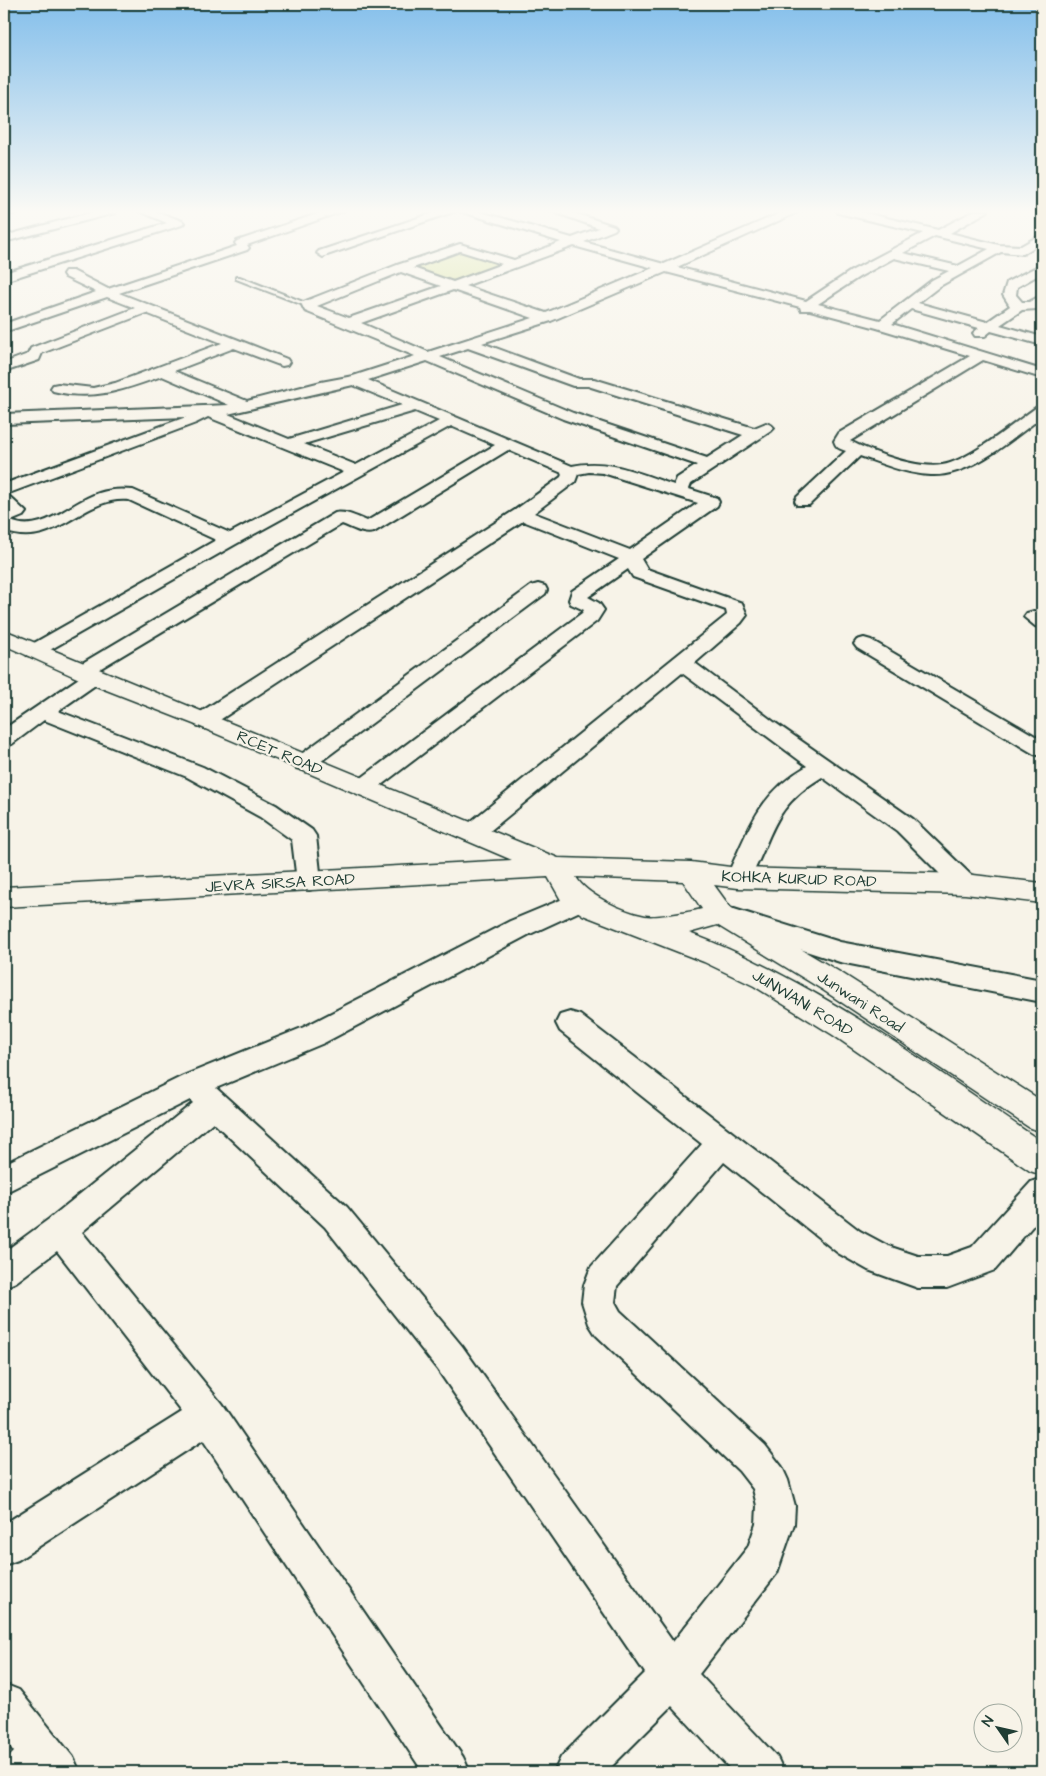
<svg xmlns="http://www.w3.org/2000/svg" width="1046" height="1776" font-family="'Architects Daughter',sans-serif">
<rect width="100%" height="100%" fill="#f7f3e8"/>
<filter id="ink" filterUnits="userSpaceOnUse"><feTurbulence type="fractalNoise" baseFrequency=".02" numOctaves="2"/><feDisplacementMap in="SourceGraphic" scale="10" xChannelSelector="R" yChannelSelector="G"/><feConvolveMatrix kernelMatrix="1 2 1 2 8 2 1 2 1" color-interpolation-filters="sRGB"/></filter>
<g filter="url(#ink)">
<!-- green -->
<path fill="#d0de91" stroke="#788e62" d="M457,250L502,265L452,282L409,268Z"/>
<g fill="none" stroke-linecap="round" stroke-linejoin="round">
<!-- lane casing -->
<g stroke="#1f3d34" stroke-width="4">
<path id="lane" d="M236,277H240L311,305L306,306L236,279Z"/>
</g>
<!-- street casing -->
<g stroke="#1f3d34" stroke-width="4">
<g id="street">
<path d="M4,211H20L4,217Z"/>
<path d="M97,211H116L115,213L4,242V236Z"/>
<path d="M139,211H155L182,221L184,223L182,225L4,281V273L167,223Z"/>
<path d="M326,211H343L247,245L249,248L247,250L119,293L287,359L289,362L287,365L282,366L234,348L174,371L247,401L321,382L353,376L415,356L305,311L302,305L303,302L397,265L460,244L514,260L561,242L459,211H477L572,238L599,228L551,211H568L614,226L616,228L614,230L584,242L664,264L785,211H800L677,267L806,301L851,271L923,233L838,213L837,211H857L938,230L974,211H988L950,233L999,245L1021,246L1042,234V242L1023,254L1001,252L940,286L918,303L987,322L1010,306L1003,295L1007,282L1042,264V273L1017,287L1016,295L1022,302H1029L1042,295V305L1037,309L1022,310L1000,325L1042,337V345L991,331L985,336H975L973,333L979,328L911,309L892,324L1042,370V378L983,360L850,441C874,453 916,469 942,465C969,461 1014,423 1037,407L1042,406V417C1012,439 970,477 931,475C906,474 883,464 860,456L809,505H797L795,501L797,497L846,451C840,449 836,448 834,441L839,433L970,356L877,328L810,310H801L800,307L666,272L551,321L482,343L579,379H594L754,428L766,423L771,425L774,428L771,431L691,484L689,489L717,498L719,502L717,506L641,559L647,569L742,603L747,615L741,623L695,663L774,722L913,819L974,878L977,884L974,890L965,893L956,890L897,831L822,777C769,809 774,837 747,884L738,887L729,884L726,878C749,830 757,795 807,766L682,673L480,839L472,841L464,839L460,833L464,827L727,615L726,610L633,577L628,569L588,597L599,603L604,610L597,621L372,792L364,795L356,792L353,787L356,782L582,613L584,610L571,604L569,600L572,591L619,559L523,521L212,725L204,727L196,725L193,720L196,715L515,510L561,477L562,473L508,450L374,532C363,535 353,528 342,524L96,671L101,673L104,677L101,681L58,711L203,767L276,805L312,830L316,836L321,881L318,887L309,890L300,887L297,881L292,840L260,817L187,777L44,720L12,744L4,746V729L79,678L74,676L71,672L74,668L335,513C346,511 357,517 367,521L495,445L451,426L236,544L41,655L34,657L27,655L24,651L27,647L216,540L129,500C83,495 55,551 4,531V512L5,511L4,496L10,497L26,512L23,516L11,521C42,535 70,502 99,493C110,489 121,489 133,490L230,533L344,472L208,417L196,423L4,495V484L186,417L4,424V414L229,405L162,376C123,390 94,401 53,391L51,388L53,385L58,384L93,388L115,383L222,343L146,313L42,353L39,360L4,372V363L28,354L31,348L135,308L107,297L4,332V324L96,292L65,277L63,274L65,271H73L108,289L237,246L235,243L237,241ZM935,236L989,249L958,266L903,253ZM574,246L653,268L546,313L465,286ZM460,251L502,264L453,282L413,268ZM894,258L949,271L932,280L880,320L818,304L859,277ZM401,272L441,286L349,318L317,306ZM453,290L533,318L428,352L361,323ZM468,348L573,386H588L743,435L707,458L573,413L440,357ZM427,361L563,419L697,465L677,478L674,485C639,474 609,458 572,466L368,380ZM353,385L402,405L289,439L228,414ZM415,411L439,421L356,465L304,444ZM589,472L603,473L698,503L630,550L534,513L575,482L578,474Z"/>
<path d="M439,211H456L327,255L323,257L317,253L319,251Z"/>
<path d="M538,584L545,586L547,590L545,594L312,768L304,770L296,768L293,763L296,758L531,586Z"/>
<path d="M1034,611L1042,614V628L1035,626L1024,617L1027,613Z"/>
<path d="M864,638L871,640L1042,740V756L1034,754L857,648L854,644L857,640Z"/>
<path d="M582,891L591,894L595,900L591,906L528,935L324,1043L216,1088L347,1207L462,1346L673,1642L748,1547L756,1524L757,1506L753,1489L739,1471L596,1335L589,1324L582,1302L584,1285L591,1267L702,1144L560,1031L556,1023L560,1015L570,1012L580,1015L860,1231L888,1246L918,1256H947L972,1247L1031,1182L1042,1178V1215L995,1270L947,1288H918L868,1270L838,1253L724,1162L617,1286L615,1302L620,1311L765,1445L782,1467L788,1480L795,1506L794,1524L777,1573L699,1674L777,1757L784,1772H733L672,1706L606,1772H554L561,1757L645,1673L438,1370L325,1227L213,1122L82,1232L221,1403L463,1757L470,1772H423L203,1440L18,1560L4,1565V1524L182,1412L57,1251L16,1282L4,1287V1252L49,1219L193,1103L190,1100L4,1193V1164L183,1076L304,1027L510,921Z"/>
<path d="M734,909L840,942L1042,980V1002L840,962L725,925L721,918L725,911Z"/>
<path d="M4,1684L19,1690L73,1757L80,1772H4L9,1757L14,1752L4,1738Z"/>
</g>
</g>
<!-- secondary casing -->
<g stroke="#1f3d34" stroke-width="3">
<path id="secondary" d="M4,630L558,858L691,862L738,868L965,874L1042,883V903L965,894L738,888L714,885L730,907L843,974L1042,1101V1132L1030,1128L823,990L717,925L689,933C817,981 929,1066 1042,1142V1175L1030,1171L833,1035L754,986L704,962L583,915L561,900L548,877L4,907V887L512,860L196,725L86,682L4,645ZM576,877L683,881L702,909C691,912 655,918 645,916C624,912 586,895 576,877Z"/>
</g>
<!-- lane -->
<use href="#lane" fill="#f7f3e8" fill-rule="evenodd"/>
<!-- street -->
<use href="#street" fill="#f7f3e8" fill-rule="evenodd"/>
<!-- secondary -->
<use href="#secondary" fill="#f7f3e8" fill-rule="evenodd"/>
</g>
</g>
<!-- sky -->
<linearGradient id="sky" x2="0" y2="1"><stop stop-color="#84bfeb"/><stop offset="0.46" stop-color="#fbfaf5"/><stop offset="1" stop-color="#fbfaf5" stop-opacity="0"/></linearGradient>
<rect width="1046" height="460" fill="url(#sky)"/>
<g text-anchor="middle" stroke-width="4.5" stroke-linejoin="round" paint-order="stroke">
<!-- street labels -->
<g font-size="16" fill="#1f3d34" stroke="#f7f3e8">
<text transform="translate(280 752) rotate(23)" y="6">RCET ROAD</text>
<text transform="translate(799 878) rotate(2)" y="6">KOHKA KURUD ROAD</text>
<text transform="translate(280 882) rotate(-3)" y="6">JEVRA SIRSA ROAD</text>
<text transform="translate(861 1001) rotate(33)" y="6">Junwani Road</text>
<text transform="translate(803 1002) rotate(31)" y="6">JUNWANI ROAD</text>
</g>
</g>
<!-- margin -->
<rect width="1046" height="1776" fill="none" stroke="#f7f3e8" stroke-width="20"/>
<rect x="10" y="10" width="1026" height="1756" fill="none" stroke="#1f3d34" stroke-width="2" filter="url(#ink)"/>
<!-- north arrow -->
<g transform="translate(998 1728) rotate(304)"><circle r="24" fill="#f7f3e8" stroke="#a1aaa0"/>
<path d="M0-4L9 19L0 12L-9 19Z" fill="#1f3d34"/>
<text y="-8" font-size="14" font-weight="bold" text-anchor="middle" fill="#1f3d34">N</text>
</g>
</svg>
